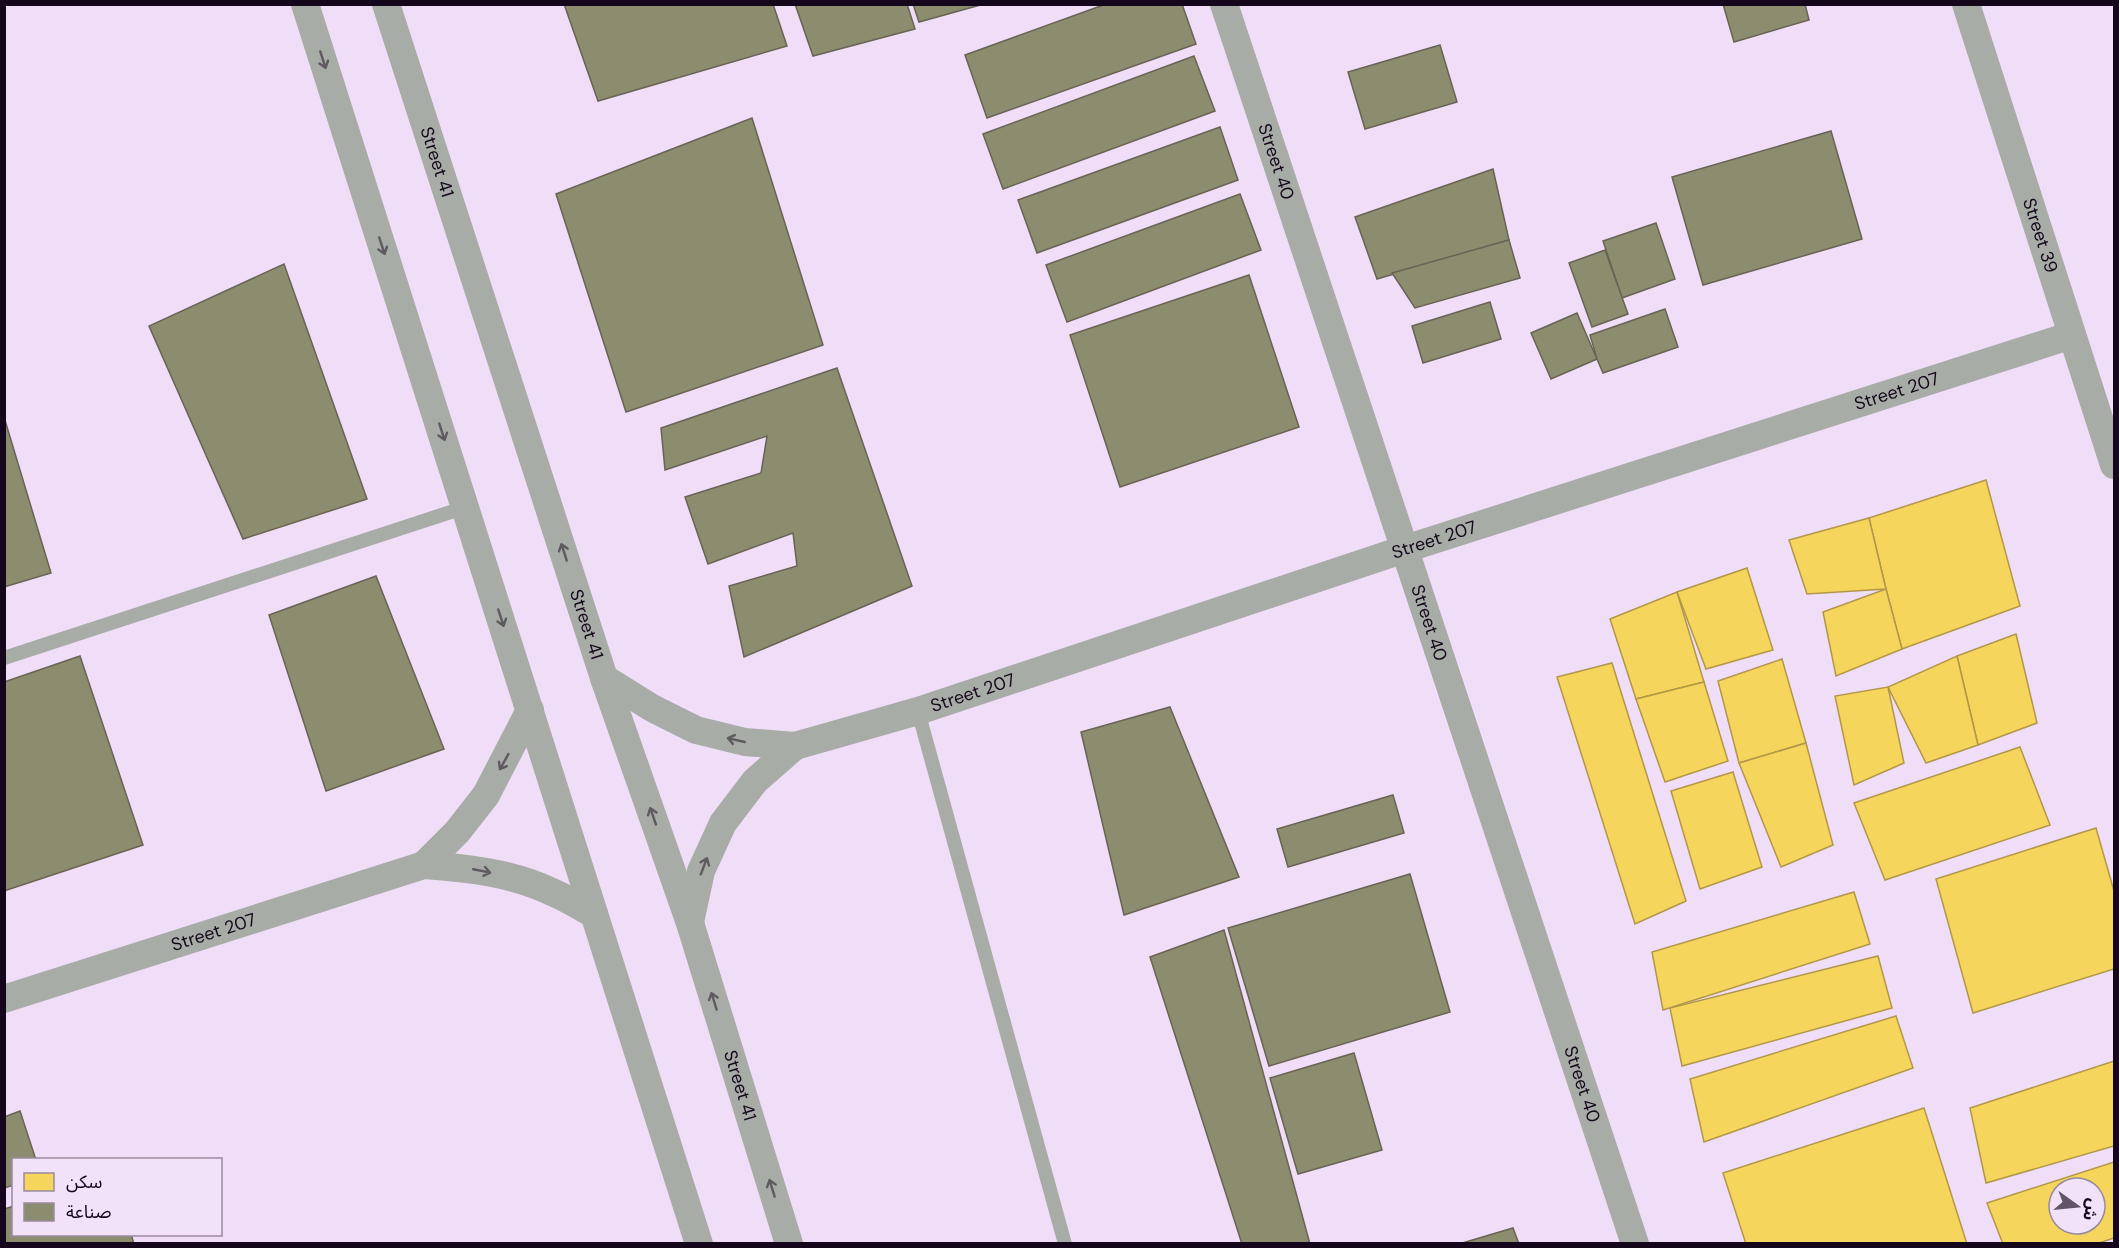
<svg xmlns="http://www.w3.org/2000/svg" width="2119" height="1248" font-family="'DM Sans','Noto Sans Arabic',sans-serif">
<rect width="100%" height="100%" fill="#efe7f3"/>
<!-- built -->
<path fill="#f0ddf8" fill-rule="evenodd" d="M5,5H2114V1243L5,1244ZM14,1160H220V1234H14ZM2059,1188H2095V1224H2059Z"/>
<!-- homes -->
<g fill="#f6d55c" stroke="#b29748" stroke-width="1.5" fill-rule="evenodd">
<path d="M1986,480L2020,606L1902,649L1886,589L1869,518Z"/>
<path d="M1869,518L1886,589L1807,594L1789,540Z"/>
<path d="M1747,568L1773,650L1706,669L1677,592Z"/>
<path d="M1886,589L1902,649L1836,676L1823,612Z"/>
<path d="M1677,592L1704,682L1636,699L1610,619Z"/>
<path d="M2016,634L2037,723L1978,745L1957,656Z"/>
<path d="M1957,656L1978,745L1926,763L1888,687Z"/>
<path d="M1782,659L1806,743L1739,763L1718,681Z"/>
<path d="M1612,663L1686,901L1635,924L1557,677Z"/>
<path d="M1704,682L1728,761L1665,782L1636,699Z"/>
<path d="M1888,687L1904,763L1854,785L1835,696Z"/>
<path d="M1806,743L1833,845L1781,867L1739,763Z"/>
<path d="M2020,747L2050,825L1885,880L1854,803Z"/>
<path d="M1733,772L1762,867L1700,889L1671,791Z"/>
<path d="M2096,828L2114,891V969L1973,1013L1936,879Z"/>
<path d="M1854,892L1870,944L1663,1010L1652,952Z"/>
<path d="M1878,956L1892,1008L1682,1066L1670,1008Z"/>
<path d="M1896,1016L1913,1068L1704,1142L1690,1079Z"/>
<path d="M2114,1061V1146L1986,1183L1970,1108Z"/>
<path d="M1924,1108L1967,1244H1746L1723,1173Z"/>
<path d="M2114,1162V1238L2096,1244H2003L1987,1203ZM2059,1188H2095V1224H2059Z"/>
</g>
<!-- industry -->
<g fill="#8c8c6e" stroke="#686455" stroke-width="1.5">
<path d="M564,4H773L787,46L598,101Z"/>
<path d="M795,4H907L915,29L813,56Z"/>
<path d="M913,4H984L919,22Z"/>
<path d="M1106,4H1182L1196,44L987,118L965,55Z"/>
<path d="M1723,4H1805L1809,20L1734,42Z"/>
<path d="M1440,45L1457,102L1365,129L1348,72Z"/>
<path d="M1194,56L1215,111L1003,189L983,134Z"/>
<path d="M752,118L823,345L626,412L556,194Z"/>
<path d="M1220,127L1238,180L1037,253L1018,200Z"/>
<path d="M1831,131L1862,239L1703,285L1672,177Z"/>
<path d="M1493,169L1509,240L1377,279L1355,217Z"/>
<path d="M1240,194L1261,250L1067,322L1046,265Z"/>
<path d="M1656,223L1675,279L1622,298L1603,241Z"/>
<path d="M1509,240L1520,278L1415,308L1392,273Z"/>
<path d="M1605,250L1628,314L1592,327L1569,263Z"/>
<path d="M284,264L367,499L243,539L149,326Z"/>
<path d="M1249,275L1299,427L1120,487L1070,335Z"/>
<path d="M1490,302L1501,339L1423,363L1412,326Z"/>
<path d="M1665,309L1678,347L1603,373L1597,359L1590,335Z"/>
<path d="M1577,313L1597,359L1551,379L1531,333Z"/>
<path d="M837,368L912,586L744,657L729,586L797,566L793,533L708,564L685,497L761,473L767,436L665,470L661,428Z"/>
<path d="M4,417L51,573L4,587Z"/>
<path d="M376,576L444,749L326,791L269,615Z"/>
<path d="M80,656L143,845L4,891V682Z"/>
<path d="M1170,707L1239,877L1124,915L1081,732Z"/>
<path d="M1393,795L1404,833L1288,867L1277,829Z"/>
<path d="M1410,874L1450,1012L1269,1066L1228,928Z"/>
<path d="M1224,930L1310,1244H1242L1150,957Z"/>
<path d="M1354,1053L1382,1150L1298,1174L1270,1078Z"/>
<path d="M20,1111L36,1160H14V1185L4,1188V1117Z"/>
<path d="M14,1206V1234H131L134,1244H4V1209Z"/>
<path d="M1513,1228L1519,1244H1459Z"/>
</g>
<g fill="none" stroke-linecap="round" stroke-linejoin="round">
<!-- lane -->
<g stroke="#a8aca6" stroke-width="14">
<path d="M4,658L466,507"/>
<path d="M918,711L1065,1244"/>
</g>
<!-- street -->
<g stroke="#a8aca6" stroke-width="28">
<path d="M305,4L699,1244"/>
<path id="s1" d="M386,4L604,678L690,923L789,1244"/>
<path id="s2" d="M1224,4L1635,1244"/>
<path id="s3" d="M1966,4L2114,465"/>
<path id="s4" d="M604,678L652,708L696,730L745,742L795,746L918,711L1405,549L2072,335"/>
<path d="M424,865L457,832L486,795L530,710"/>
<path d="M690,922L701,871L723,823L755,781L795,746"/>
<path id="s5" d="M4,999L424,865C468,868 512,873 552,892C567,898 580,907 594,914"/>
</g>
</g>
<!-- one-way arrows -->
<defs><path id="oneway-shaft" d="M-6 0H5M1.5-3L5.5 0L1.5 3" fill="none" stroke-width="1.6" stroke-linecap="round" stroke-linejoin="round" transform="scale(1.5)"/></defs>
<g stroke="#5e5a60">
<use href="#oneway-shaft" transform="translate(323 60) rotate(72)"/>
<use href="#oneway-shaft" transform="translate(382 246) rotate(72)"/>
<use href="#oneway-shaft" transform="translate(442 432) rotate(72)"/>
<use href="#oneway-shaft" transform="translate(564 552) rotate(-108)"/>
<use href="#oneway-shaft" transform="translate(501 618) rotate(72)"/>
<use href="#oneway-shaft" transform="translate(736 740) rotate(-167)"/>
<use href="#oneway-shaft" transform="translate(504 762) rotate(119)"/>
<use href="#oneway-shaft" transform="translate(653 816) rotate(-109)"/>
<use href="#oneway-shaft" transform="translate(704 866) rotate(-69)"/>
<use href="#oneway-shaft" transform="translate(482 871) rotate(11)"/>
<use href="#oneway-shaft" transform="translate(714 1001) rotate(-107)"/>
<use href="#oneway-shaft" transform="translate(772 1188) rotate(-107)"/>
</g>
<g text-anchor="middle" stroke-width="6" stroke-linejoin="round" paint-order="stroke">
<!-- street labels -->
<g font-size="18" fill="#15071b" stroke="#f1e1f9">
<text dy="6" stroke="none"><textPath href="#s1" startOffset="166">Street 41</textPath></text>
<text dy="6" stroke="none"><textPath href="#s2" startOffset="166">Street 40</textPath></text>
<text dy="6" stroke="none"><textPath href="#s3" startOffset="243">Street 39</textPath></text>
<text dy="6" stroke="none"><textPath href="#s4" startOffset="1364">Street 207</textPath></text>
<text dy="6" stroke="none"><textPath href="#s4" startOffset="878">Street 207</textPath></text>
<text dy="6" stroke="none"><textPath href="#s1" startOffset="652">Street 41</textPath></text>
<text dy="6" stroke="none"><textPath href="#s2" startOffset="652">Street 40</textPath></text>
<text dy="6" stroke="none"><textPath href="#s4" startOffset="392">Street 207</textPath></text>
<text dy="6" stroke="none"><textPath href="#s5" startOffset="220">Street 207</textPath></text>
<text dy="6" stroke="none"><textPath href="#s1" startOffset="1138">Street 41</textPath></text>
<text dy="6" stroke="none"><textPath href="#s2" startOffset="1138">Street 40</textPath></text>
</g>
</g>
<!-- border -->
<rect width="2119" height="1248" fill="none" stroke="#15071b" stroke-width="12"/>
<!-- legend -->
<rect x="12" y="1158" width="210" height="78" fill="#f1e1f9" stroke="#998aa0" stroke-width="1.5"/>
<rect x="24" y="1173" width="30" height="18" fill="#f6d55c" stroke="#998aa0" stroke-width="1.5"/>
<text x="66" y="1188" font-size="18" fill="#15071b">سكن</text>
<rect x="24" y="1203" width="30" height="18" fill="#8c8c6e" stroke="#998aa0" stroke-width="1.5"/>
<text x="66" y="1218" font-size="18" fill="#15071b">صناعة</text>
<!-- north arrow -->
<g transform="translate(2077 1206) rotate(105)"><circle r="28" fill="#f1e1f9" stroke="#998aa0" stroke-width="1.5"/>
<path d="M0-4.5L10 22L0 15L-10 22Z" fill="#615567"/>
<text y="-9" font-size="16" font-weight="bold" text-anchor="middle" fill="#15071b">ش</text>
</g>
</svg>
